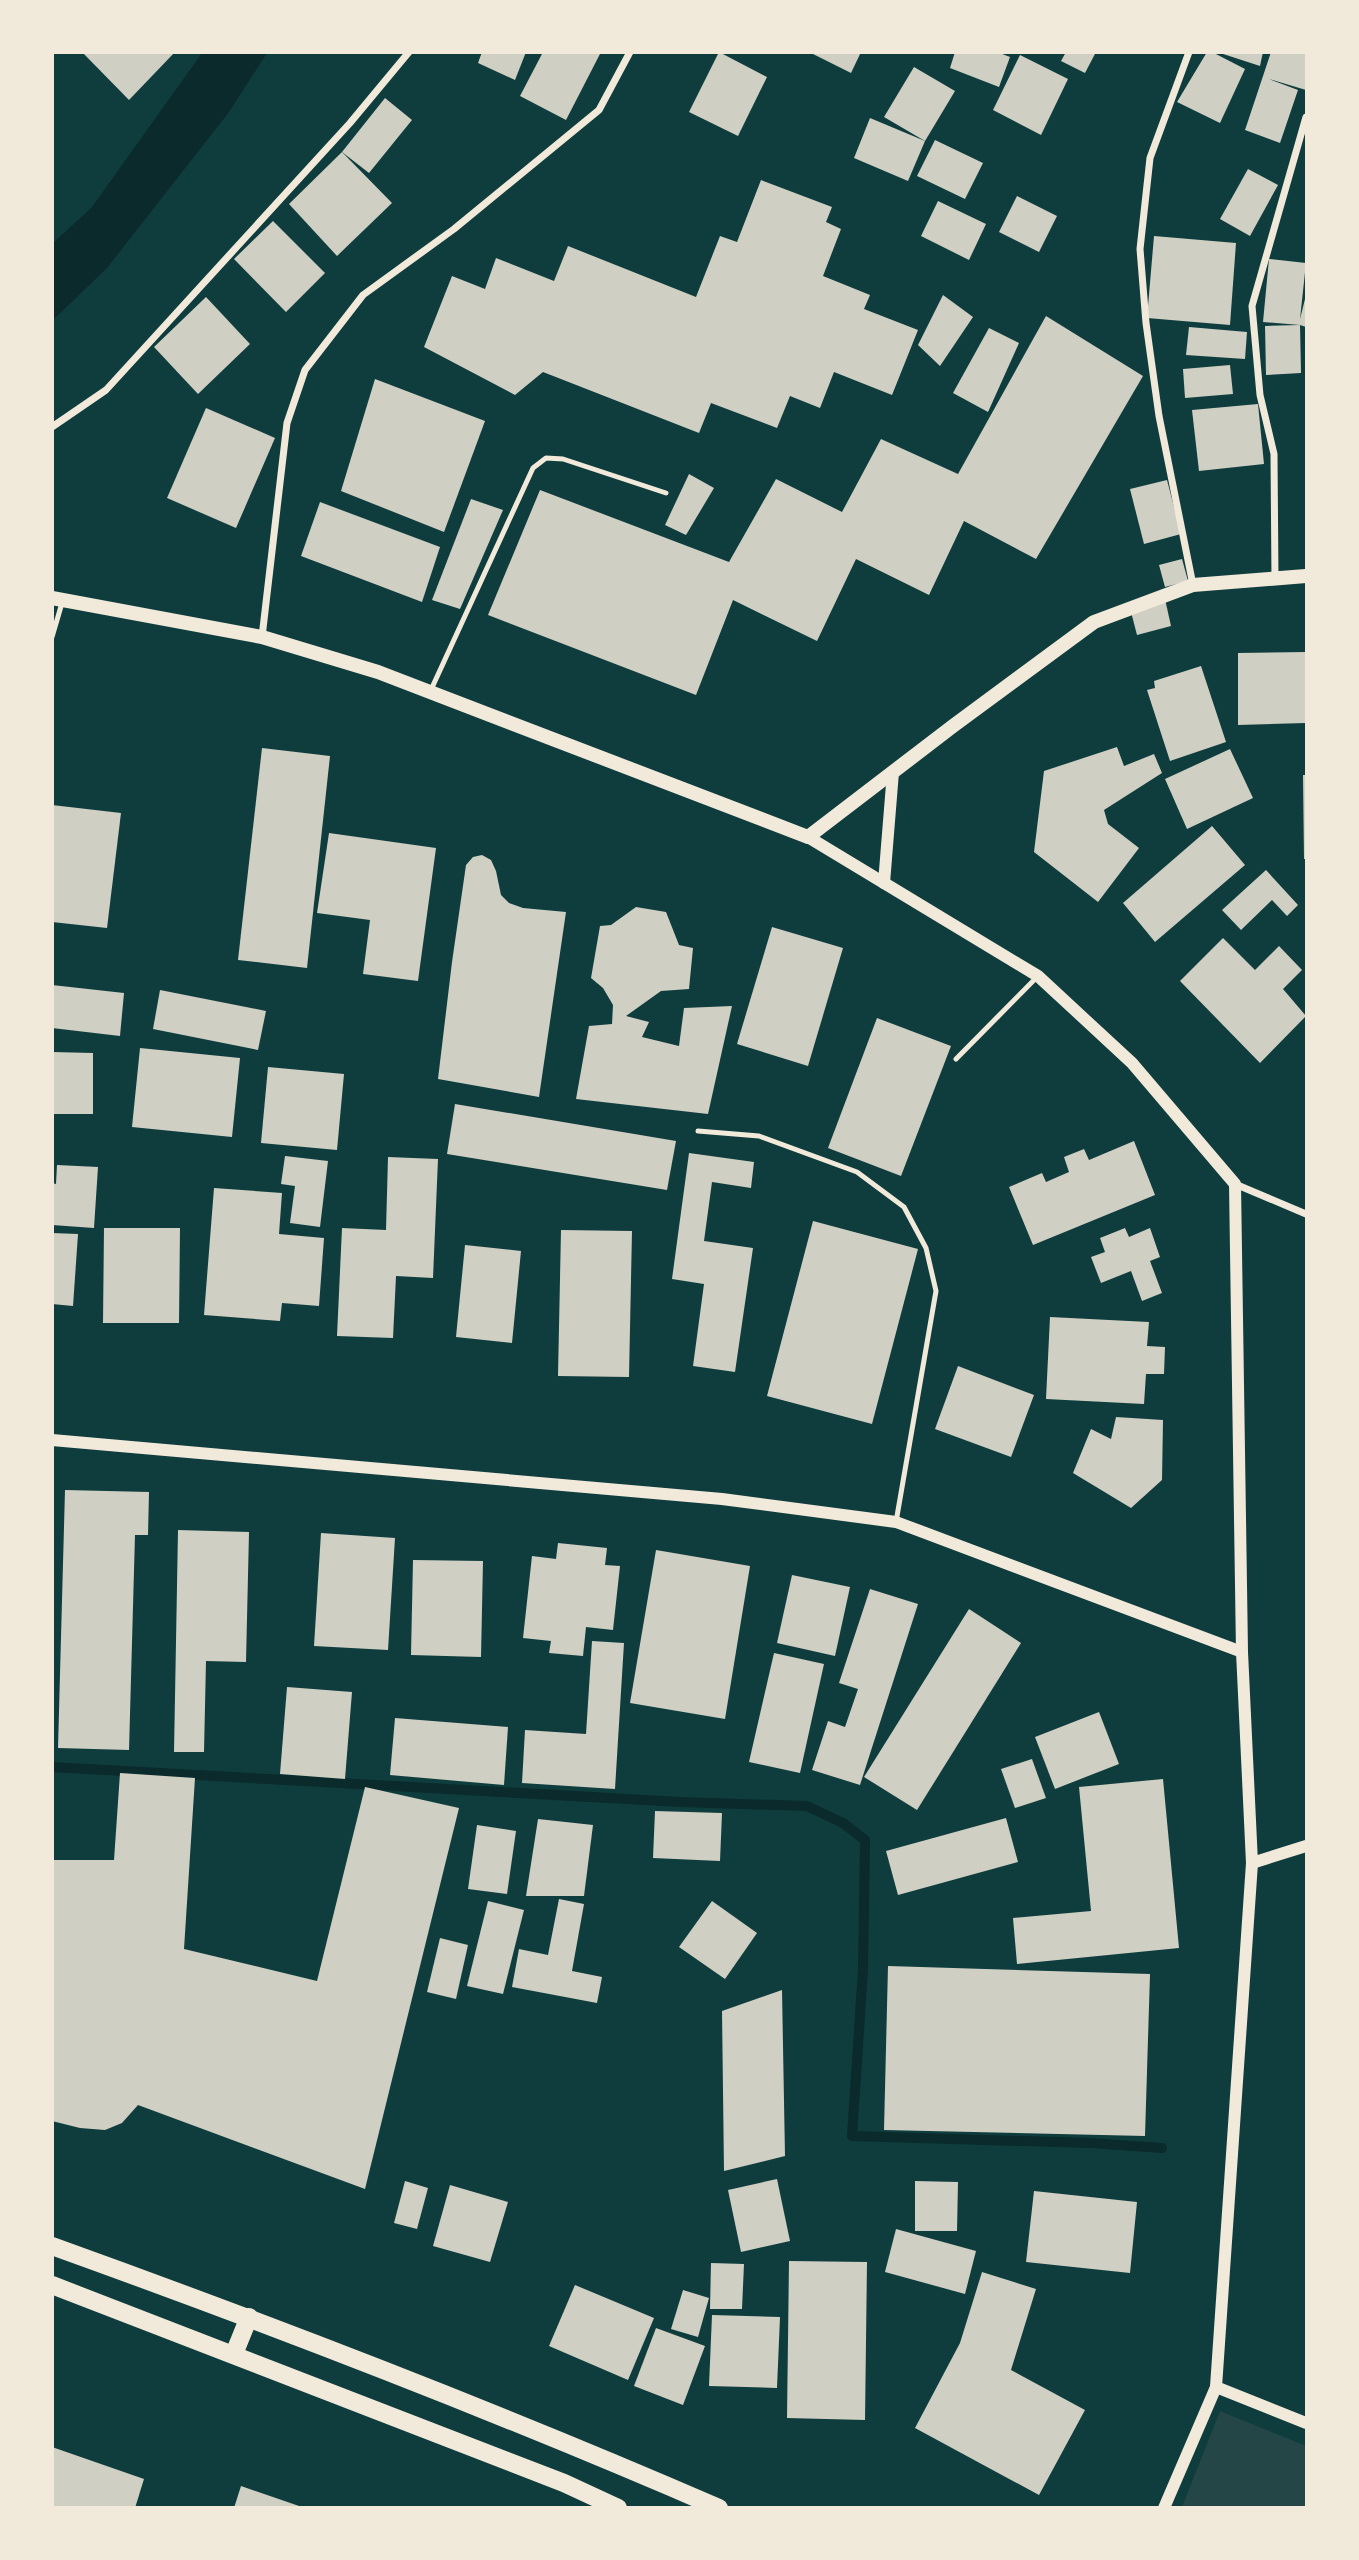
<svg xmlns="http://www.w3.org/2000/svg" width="1359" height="2560" font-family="'DejaVu Sans',sans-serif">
<rect width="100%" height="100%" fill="#0f3d3e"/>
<!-- green -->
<path fill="#244646" d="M1220,2411L1306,2446V2507H1182Z"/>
<!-- water -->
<path fill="#0a2a2b" d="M202,53H267L229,112L107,268L53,320V243L92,207Z"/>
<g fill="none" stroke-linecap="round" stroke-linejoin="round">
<!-- stream -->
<path stroke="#0a2a2b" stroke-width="10" d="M52,1767L681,1802L807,1806L843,1823L865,1840L863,1969L852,2136L1090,2143L1162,2148"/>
</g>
<!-- building -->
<g fill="#cfcfc3">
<path d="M82,52H175L129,100Z"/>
<path d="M482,52H526L515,80L478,63Z"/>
<path d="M543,52H601L566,120L520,96Z"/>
<path d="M719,52L767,77L738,136L689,112Z"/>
<path d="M809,52H861L851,73Z"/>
<path d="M955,52H997L1010,57L999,87L950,68Z"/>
<path d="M1066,52H1096L1085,73L1061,61Z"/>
<path d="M1207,52H1212L1245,69L1220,123L1177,102Z"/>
<path d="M1217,52H1263L1260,66Z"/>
<path d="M1271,52H1306V90L1269,79L1298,90L1280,143L1245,130Z"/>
<path d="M1020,55L1068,79L1041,135L993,110Z"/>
<path d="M914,67L955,91L925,141L884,117Z"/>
<path d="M385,98L412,120L369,173L342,152Z"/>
<path d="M870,118L925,141L908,181L854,158Z"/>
<path d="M935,140L983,163L965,199L917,176Z"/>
<path d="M342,152L392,203L337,256L289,204Z"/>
<path d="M1248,169L1278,185L1250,236L1220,219Z"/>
<path d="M761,180L832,207L826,222L841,229L823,276L870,295L864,309L918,330L892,395L834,372L820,408L790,396L777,428L711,403L699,433L543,372L515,395L424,347L452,276L485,289L496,258L554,281L568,246L696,297L720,236L737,242Z"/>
<path d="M1017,196L1057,216L1039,252L999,232Z"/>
<path d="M938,201L986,224L969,260L921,236Z"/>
<path d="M273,221L325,273L286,312L234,259Z"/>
<path d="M1154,236L1236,243L1230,325L1147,318Z"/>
<path d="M1269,259L1306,263L1300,319L1306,295V327L1300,325L1301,373L1266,375L1265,326L1300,325L1263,322Z"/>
<path d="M943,295L973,317L940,366L918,345Z"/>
<path d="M206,297L250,344L198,394L154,347Z"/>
<path d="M1046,316L1143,376L1036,559L964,521L929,595L856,559L817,641L733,600L696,695L488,615L540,490L729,562L776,479L842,512L881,439L958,474Z"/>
<path d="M1189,327L1247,332L1245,359L1186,355Z"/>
<path d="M989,328L1019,343L988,412L953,393Z"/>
<path d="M1230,365L1233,394L1185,398L1183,369Z"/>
<path d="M375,379L485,421L444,532L341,491Z"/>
<path d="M1258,404L1264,464L1199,471L1192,410Z"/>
<path d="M206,408L275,438L236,528L167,498Z"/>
<path d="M689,474L714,488L686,535L665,525Z"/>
<path d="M1167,480L1181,534L1144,544L1130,489Z"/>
<path d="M471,499L503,510L460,609L432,600Z"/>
<path d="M320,502L440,547L422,602L301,556Z"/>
<path d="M1182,559L1188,581L1165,587L1159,565Z"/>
<path d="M1165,599L1171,626L1137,635L1130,608Z"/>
<path d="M1306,652V723L1238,725V653Z"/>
<path d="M1201,666L1226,742L1170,761L1147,690L1155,688L1154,681Z"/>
<path d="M1117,747L1124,766L1154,754L1162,773L1104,810L1108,824L1139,848L1098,902L1034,852L1044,771Z"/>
<path d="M262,748L330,756L307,968L238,960Z"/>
<path d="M1230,749L1253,798L1187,829L1165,779Z"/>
<path d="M1303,775H1306V859H1304Z"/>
<path d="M52,805L121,813L107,928L52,922Z"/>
<path d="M1212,826L1245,865L1155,942L1123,903Z"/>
<path d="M329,833L436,848L418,981L363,974L370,920L317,913Z"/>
<path d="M482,855L491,860L496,871L501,895L509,903L523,908L566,912L539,1097L438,1079L452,962L466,865L473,857Z"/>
<path d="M1266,870L1298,905L1287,916L1272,900L1241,930L1222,910Z"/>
<path d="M636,907L666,912L679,945L693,948L689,989L661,991L626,1016L649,1022L642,1037L679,1046L684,1008L732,1006L708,1114L576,1099L589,1026L612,1024L613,1005L603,988L591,978L600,926L611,925Z"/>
<path d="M772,927L843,948L808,1066L737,1044Z"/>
<path d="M1223,938L1255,970L1279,946L1302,970L1283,989L1306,1016L1260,1063L1180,981Z"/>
<path d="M52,985L124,993L120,1036L52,1028Z"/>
<path d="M160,990L266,1011L258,1050L153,1029Z"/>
<path d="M877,1018L951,1046L901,1176L828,1148Z"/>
<path d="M140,1048L240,1058L232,1137L132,1127Z"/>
<path d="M52,1052L93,1053V1114H52Z"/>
<path d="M268,1067L344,1074L337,1150L261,1143Z"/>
<path d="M455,1104L676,1141L667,1190L447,1154Z"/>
<path d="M1134,1141L1155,1195L1033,1245L1009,1187L1042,1173L1046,1182L1069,1172L1064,1157L1084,1149L1089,1160Z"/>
<path d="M689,1153L754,1162L751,1188L712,1182L704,1241L753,1248L735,1372L693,1366L704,1284L672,1279Z"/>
<path d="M285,1156L328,1161L320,1227L290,1223L295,1186L281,1184Z"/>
<path d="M388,1157L438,1159L433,1278L396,1276L393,1338L337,1336L342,1228L386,1230Z"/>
<path d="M57,1165L98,1167L94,1228L52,1225V1183L56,1184Z"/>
<path d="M214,1188L282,1193L279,1234L324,1238L319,1306L282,1303L280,1321L204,1315Z"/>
<path d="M813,1221L918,1249L872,1424L767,1396Z"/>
<path d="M104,1228H180L179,1323H103Z"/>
<path d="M1125,1228L1129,1237L1150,1228L1160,1257L1150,1261L1162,1293L1142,1301L1131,1271L1101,1283L1091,1257L1105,1252L1100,1238Z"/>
<path d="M561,1230L632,1231L629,1377L558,1376Z"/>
<path d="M52,1233L78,1234L73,1306L52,1304Z"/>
<path d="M465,1245L521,1251L512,1343L456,1337Z"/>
<path d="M1050,1317L1149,1322L1147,1346L1165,1347L1164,1374H1146L1144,1404L1046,1399Z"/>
<path d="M958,1366L1034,1395L1011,1457L935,1429Z"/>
<path d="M1116,1417L1163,1420L1162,1480L1131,1508L1073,1473L1091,1429L1111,1439Z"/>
<path d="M65,1490L149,1492L148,1535H135L129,1750L58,1748Z"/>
<path d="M178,1530L249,1532L246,1662L206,1661L204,1752H174Z"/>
<path d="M321,1533L395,1538L388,1650L314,1646Z"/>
<path d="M558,1543L607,1548L605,1565L620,1566L613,1630L586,1627L583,1656L549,1653L551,1641L523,1638L532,1556L556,1559Z"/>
<path d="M656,1550L750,1566L725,1719L630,1703Z"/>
<path d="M413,1560L483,1561L481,1657L411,1655Z"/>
<path d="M792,1575L850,1587L835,1656L777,1643Z"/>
<path d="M870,1589L918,1604L860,1785L812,1770L828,1721L845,1727L858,1689L839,1683Z"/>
<path d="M969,1609L1021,1643L917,1810L864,1777Z"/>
<path d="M592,1641L624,1643L615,1789L522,1783L525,1730L586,1734Z"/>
<path d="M774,1653L824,1664L800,1773L749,1762Z"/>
<path d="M287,1687L352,1692L345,1779L280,1774Z"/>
<path d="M1099,1712L1119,1764L1055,1789L1035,1737Z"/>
<path d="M395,1718L508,1727L504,1785L390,1775Z"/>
<path d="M1032,1759L1046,1798L1015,1808L1001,1769Z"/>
<path d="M120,1773L195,1778L184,1949L317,1981L365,1787L459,1808L365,2189L138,2105L122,2123L105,2130L80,2128L52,2121V1860H114Z"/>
<path d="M1163,1779L1179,1948L1017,1964L1013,1918L1091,1911L1079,1787Z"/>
<path d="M655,1811L722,1813L720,1861L653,1858Z"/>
<path d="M1006,1818L1018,1862L898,1895L886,1851Z"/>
<path d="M538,1819L593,1825L584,1896H526Z"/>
<path d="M477,1825L516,1831L507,1894L468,1889Z"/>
<path d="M559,1899L584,1904L572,1971L602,1977L597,2003L512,1987L519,1949L548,1955Z"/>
<path d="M488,1901L524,1910L503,1994L467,1986Z"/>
<path d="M712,1901L757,1933L725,1979L679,1947Z"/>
<path d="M440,1938L468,1945L456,1999L427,1992Z"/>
<path d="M888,1966L1150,1974L1145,2136L884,2130Z"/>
<path d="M782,1990L785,2156L724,2171L722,2011Z"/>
<path d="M777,2179L790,2241L741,2252L728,2190Z"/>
<path d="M405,2181L428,2188L417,2229L394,2223Z"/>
<path d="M915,2181L958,2182L957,2231H915Z"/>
<path d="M450,2185L508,2202L490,2262L433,2246Z"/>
<path d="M1034,2191L1137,2202L1130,2273L1026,2262Z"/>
<path d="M896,2229L976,2251L965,2294L885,2272Z"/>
<path d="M789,2261L867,2262L865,2420L787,2418Z"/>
<path d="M711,2263L744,2264L742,2309H710Z"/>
<path d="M982,2272L1036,2289L1011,2370L1085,2410L1039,2495L915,2428L960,2343Z"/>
<path d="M575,2285L654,2318L628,2380L549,2346Z"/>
<path d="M683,2290L709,2298L698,2337L671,2329Z"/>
<path d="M712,2315L780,2317L777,2388L709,2386Z"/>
<path d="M656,2328L705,2346L683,2405L634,2386Z"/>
<path d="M52,2447L144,2479L135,2508H52Z"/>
<path d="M241,2486L302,2507V2508H234Z"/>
</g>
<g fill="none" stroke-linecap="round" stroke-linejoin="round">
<!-- service -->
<g stroke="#f1e9da" stroke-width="5">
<path d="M52,637L62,603"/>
<path d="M430,692L533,468L546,458L563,459L666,493"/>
<path d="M956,1059L1038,976"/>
<path d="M698,1131L759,1136L857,1172L904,1207L926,1248L936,1291L896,1522"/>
</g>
<!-- minor -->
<g stroke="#f1e9da" stroke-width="7">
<path d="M1189,52L1150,158L1140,249L1146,323L1159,416L1193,585"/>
<path d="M52,427L106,390L350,123L409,52"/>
<path d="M1275,579L1274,454L1260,395L1252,306L1306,117"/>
<path d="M262,637L287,423L305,370L363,295L454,229L599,110L630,52"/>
<path d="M1235,1184L1306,1214"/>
</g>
<!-- tertiary -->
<g stroke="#f1e9da" stroke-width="12">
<path d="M808,837L1038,976L1132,1063L1235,1184L1242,1652L1252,1863L1216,2387L1164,2508"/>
<path d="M884,883L893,772"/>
<path d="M52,1440L722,1499L896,1522L1242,1652"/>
<path d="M1252,1863L1306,1846"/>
<path d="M1216,2387L1306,2423"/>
</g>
<!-- secondary -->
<path stroke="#f1e9da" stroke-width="14" d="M52,598L262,637L378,672L808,837L953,726L1094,622L1193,585L1306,576"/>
<!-- primary -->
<g stroke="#f1e9da" stroke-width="18">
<path d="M52,2246C277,2327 500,2413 719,2508"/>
<path d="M52,2285L564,2483L618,2508"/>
<path d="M234,2354L249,2317"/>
</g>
</g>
<!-- border -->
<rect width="1359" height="2560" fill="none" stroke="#f1e9da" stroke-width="108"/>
</svg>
